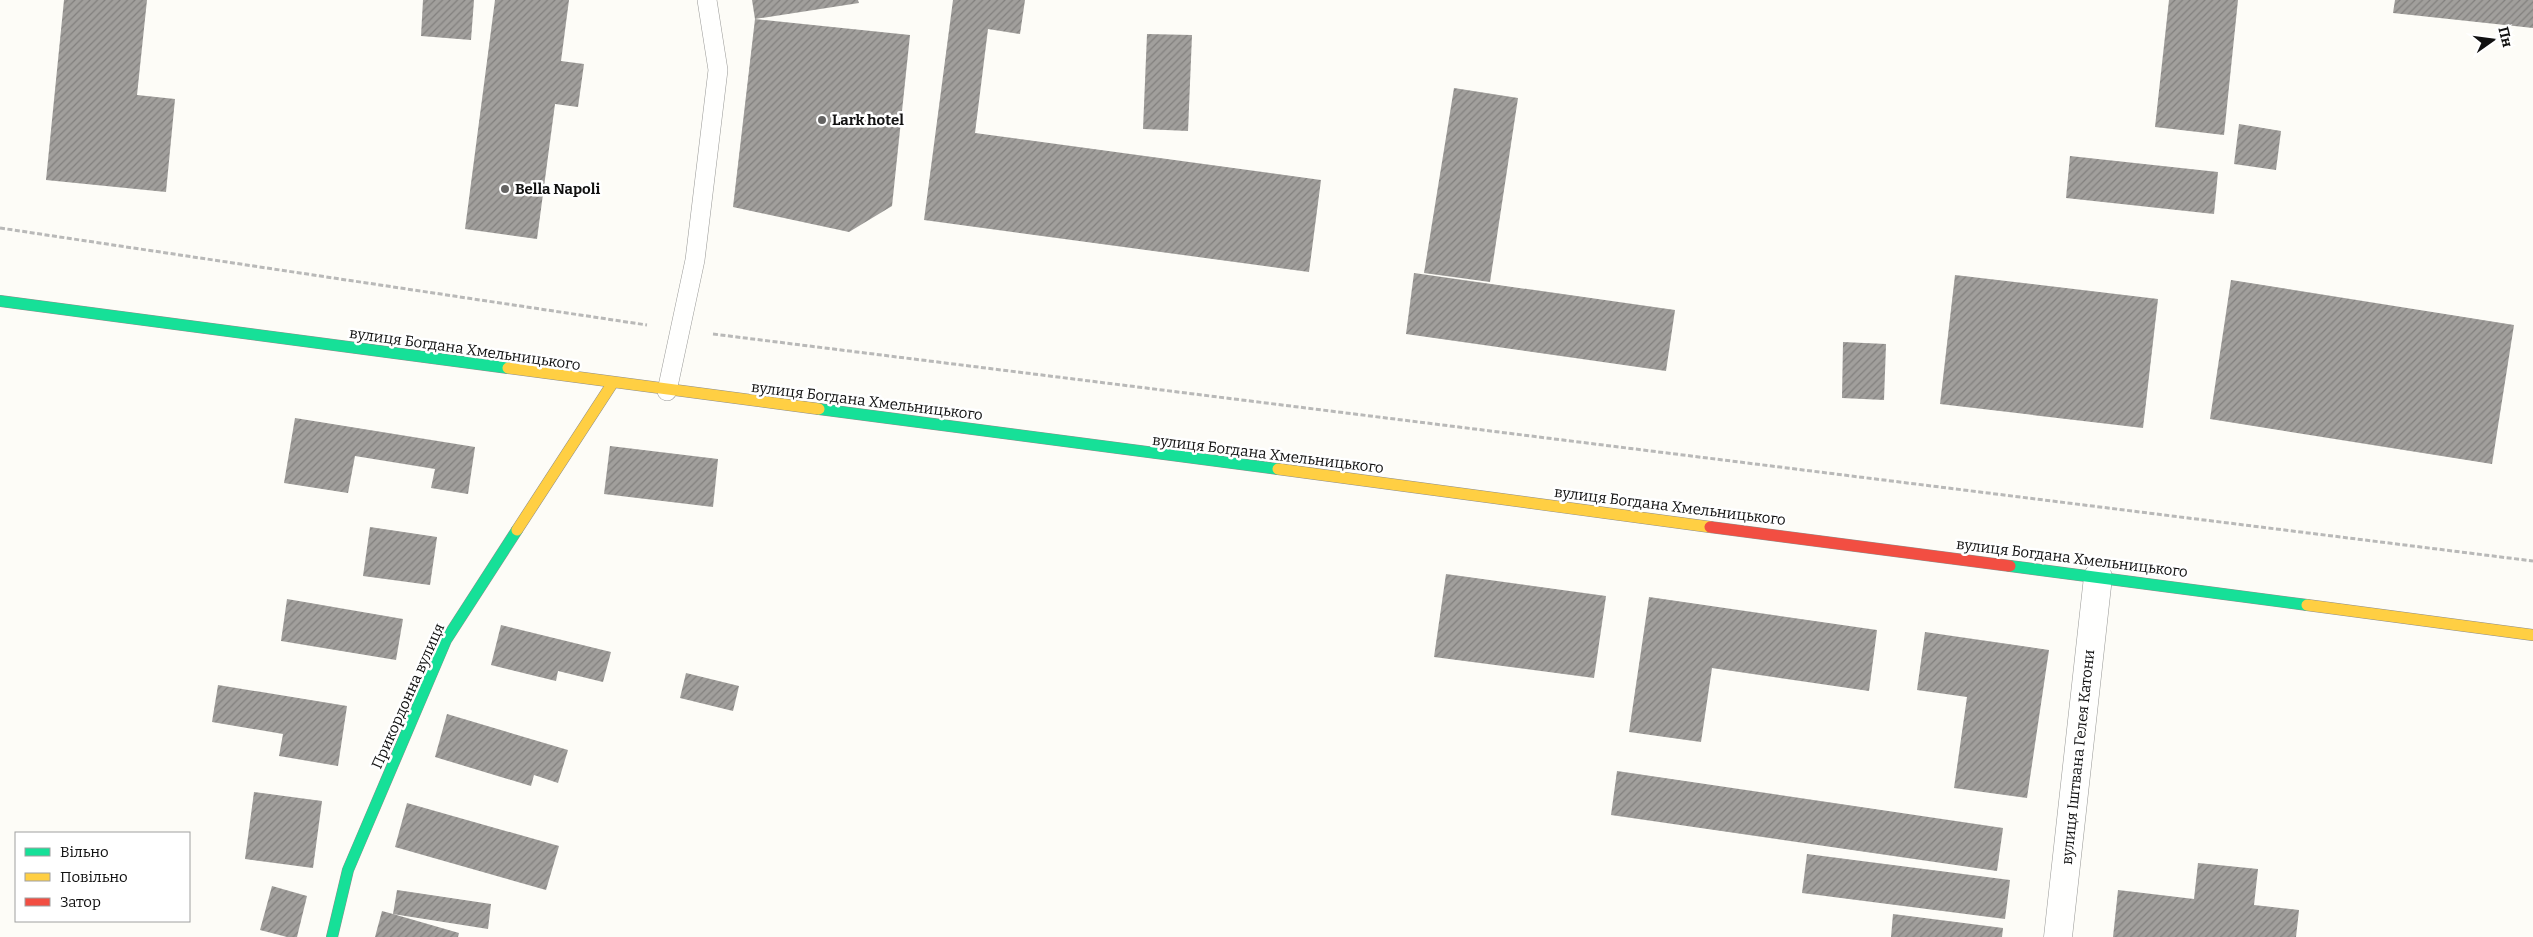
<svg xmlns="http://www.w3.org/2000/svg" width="2533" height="937" font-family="Bitter,serif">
<defs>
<pattern id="building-hatch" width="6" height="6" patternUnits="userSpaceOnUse" patternTransform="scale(1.25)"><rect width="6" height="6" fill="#a19f9c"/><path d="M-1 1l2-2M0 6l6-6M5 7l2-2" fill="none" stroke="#82807e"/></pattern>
</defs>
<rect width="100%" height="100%" fill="#fdfcf7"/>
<!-- building -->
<g fill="url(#building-hatch)">
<path d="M64,0H147L137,95L175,99L166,192L46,180Z"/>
<path d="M423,0H474L471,40L421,36Z"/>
<path d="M495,0H569L561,61L584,64L578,107L555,104L537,239L465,229Z"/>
<path d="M752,0H858L859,3L755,19Z"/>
<path d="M953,0H1025L1020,34L988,29L975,133L1321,180L1309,272L924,220Z"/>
<path d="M2169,0H2238L2224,135L2155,127Z"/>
<path d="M2395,0H2533V28L2393,13Z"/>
<path d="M755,19L910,35L892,206L849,232L733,207Z"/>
<path d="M1147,34L1192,35L1188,131L1143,129Z"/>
<path d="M1454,88L1518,98L1490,282L1424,273Z"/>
<path d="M2239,124L2281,131L2276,170L2234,164Z"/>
<path d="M2070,156L2218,172L2214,214L2066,198Z"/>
<path d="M1414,273L1675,310L1666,371L1406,334Z"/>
<path d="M1955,275L2158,299L2143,428L1940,404Z"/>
<path d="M2231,280L2514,325L2492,464L2210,419Z"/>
<path d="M1843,342L1886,344L1884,400L1842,398Z"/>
<path d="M295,418L475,447L468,494L431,488L435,469L355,456L348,493L284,483Z"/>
<path d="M610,446L718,459L713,507L604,494Z"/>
<path d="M370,527L437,537L430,585L363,576Z"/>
<path d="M1446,574L1606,596L1594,678L1434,657Z"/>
<path d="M1649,597L1877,630L1869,691L1712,668L1701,742L1629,732Z"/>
<path d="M287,599L403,619L396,660L281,641Z"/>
<path d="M501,625L611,652L603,682L558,671L556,681L491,665Z"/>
<path d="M1925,632L2049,650L2027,798L1954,788L1967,697L1917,690Z"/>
<path d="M686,673L739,686L733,711L680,698Z"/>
<path d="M218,685L347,706L338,766L279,756L283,734L212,722Z"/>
<path d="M447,714L568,750L558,783L534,775L531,786L435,757Z"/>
<path d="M1617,771L2003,828L1997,871L1611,815Z"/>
<path d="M254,792L322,801L313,868L245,859Z"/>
<path d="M407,803L559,846L546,890L395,847Z"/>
<path d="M1807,854L2010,880L2005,919L1802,893Z"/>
<path d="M2198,863L2258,869L2254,905L2299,910L2296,937H2113L2118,890L2194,899Z"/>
<path d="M272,886L307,896L297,937H287L260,930Z"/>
<path d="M397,890L491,904L488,929L393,914L459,933L458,937H375L382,911L393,914Z"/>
<path d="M1893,914L2003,928L2002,937H1891Z"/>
</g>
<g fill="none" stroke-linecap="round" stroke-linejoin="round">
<!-- lane casing -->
<g stroke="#979795" stroke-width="20">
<path id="lane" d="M667,391L695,260L718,70L707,0"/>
</g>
<!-- street casing -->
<g stroke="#979795" stroke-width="29">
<path id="street" d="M2058,937L2098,577"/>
</g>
<!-- fast casing -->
<g stroke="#8e8d8b" stroke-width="12">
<g id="fast">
<path d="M0,301L508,368"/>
<path d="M819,409L1278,469"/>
<path d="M2010,566L2307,605"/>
<path d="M332,937L348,870L446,640L517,530"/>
</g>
</g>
<!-- slow casing -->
<g stroke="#8e8d8b" stroke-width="12">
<g id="slow">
<path d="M508,368L819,409"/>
<path d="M1278,469L1710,527"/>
<path d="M517,530L612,384"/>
<path d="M2307,605L2533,635"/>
</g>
</g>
<!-- jam casing -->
<g stroke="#8e8d8b" stroke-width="12">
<path id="jam" d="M1710,527L2010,566"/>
</g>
<!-- path -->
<g stroke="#b9b9b8" stroke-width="3" stroke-dasharray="5 2.5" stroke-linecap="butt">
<path d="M0,228L647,325"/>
<path d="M713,334L2533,561"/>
</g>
<!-- lane -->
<use href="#lane" stroke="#fffffe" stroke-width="19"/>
<!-- street -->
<use href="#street" stroke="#fffffe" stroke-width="28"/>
<!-- fast -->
<use href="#fast" stroke="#16e098" stroke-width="11"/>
<!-- slow -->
<use href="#slow" stroke="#ffcf43" stroke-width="11"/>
<!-- jam -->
<use href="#jam" stroke="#f24e42" stroke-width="11"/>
</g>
<!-- markers -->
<g fill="#646362" stroke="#fff" stroke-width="2">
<circle cx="822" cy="120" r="5"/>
<circle cx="505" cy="189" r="5"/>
</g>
<g text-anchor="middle" stroke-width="5" stroke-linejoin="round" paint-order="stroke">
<!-- poi labels -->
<g font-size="15" font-weight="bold" fill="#111" stroke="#fff" text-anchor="start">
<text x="832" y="125">Lark hotel</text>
<text x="515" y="194">Bella Napoli</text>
</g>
<!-- street labels -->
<g font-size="15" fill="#111" stroke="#fff">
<text transform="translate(465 349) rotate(8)" y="5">вулиця Богдана Хмельницького</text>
<text transform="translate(867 401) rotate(7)" y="5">вулиця Богдана Хмельницького</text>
<text transform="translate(1268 454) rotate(7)" y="5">вулиця Богдана Хмельницького</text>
<text transform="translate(1670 506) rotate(7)" y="5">вулиця Богдана Хмельницького</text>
<text transform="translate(2072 558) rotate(7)" y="5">вулиця Богдана Хмельницького</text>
<text transform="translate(408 696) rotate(-66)" y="5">Прикордонна вулиця</text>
<text transform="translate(2078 757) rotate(-84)" y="5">вулиця Іштвана Гелея Катони</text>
</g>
</g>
<!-- legend -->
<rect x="15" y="832" width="175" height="90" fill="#ffffff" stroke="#a0a0a0"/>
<rect x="25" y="848" width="25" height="8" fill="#16e098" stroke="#a0a0a0"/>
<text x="60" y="857" font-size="15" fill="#111111">Вільно</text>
<rect x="25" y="873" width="25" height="8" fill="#ffcf43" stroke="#a0a0a0"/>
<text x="60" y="882" font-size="15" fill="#111111">Повільно</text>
<rect x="25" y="898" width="25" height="8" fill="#f24e42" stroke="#a0a0a0"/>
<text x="60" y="907" font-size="15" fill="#111111">Затор</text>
<!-- north arrow -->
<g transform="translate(2493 40) rotate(76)" stroke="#ffffff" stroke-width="4" paint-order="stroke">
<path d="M0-4L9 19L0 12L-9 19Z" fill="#111111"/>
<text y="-8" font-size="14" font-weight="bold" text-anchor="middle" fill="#111111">Пн</text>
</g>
</svg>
